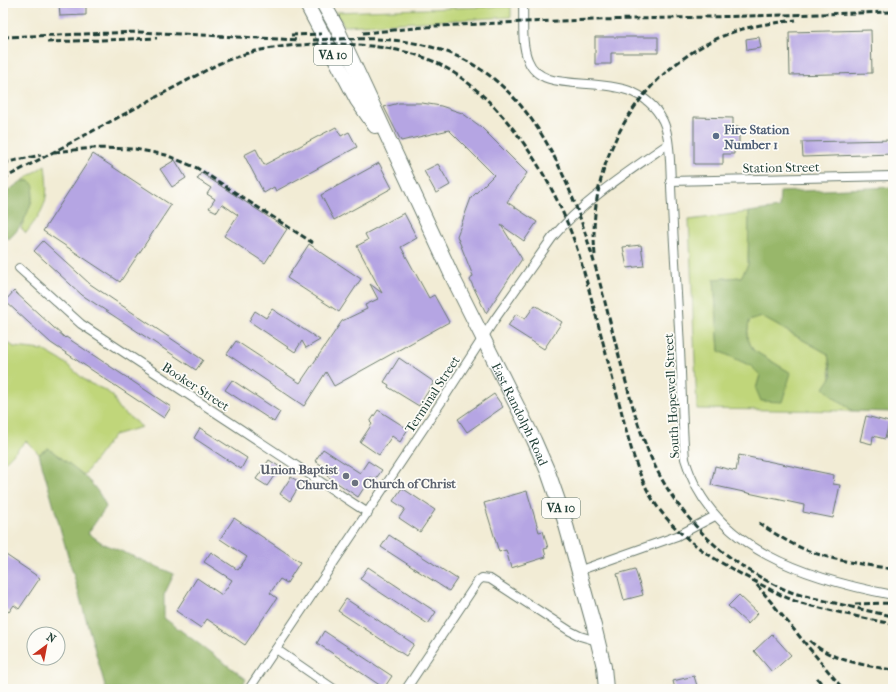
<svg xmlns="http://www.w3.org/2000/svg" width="896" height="692" font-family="'IM FELL French Canon',serif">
<rect width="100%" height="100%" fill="#fdfcf7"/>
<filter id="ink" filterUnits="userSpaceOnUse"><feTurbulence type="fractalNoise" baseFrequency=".025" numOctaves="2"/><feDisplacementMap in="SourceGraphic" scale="8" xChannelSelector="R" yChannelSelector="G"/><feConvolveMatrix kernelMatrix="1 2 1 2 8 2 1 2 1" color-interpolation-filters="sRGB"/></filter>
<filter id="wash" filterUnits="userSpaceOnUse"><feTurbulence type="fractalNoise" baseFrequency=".012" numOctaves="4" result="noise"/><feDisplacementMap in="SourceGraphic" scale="16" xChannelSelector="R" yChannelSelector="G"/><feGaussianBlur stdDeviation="0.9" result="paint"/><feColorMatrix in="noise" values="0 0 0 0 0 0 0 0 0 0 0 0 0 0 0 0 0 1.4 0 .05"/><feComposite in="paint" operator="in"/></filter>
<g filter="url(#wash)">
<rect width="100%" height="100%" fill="#f2ecd5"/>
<!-- green -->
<g fill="#c0d67a" stroke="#708a57">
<path d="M511,6V17L344,26L336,12Z"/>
<path d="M45,165C49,200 47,206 26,233L21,228L32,201L30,181H22Z"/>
<path d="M749,212L748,265L741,277L714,279L719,351L751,366L760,375L756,389L791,373L753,350L747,337L749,321L762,317L828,354L833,397L853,411L697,409L689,220Z"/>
<path d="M3,339L14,347L43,350L64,362L87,382L105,390L113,396L118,408L142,427L114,435L84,475L48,448L39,454L26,441L3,464V397C7,390 8,383 3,375Z"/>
</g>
<!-- forest -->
<g fill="#98b76a" stroke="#5c7a4f">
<path d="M22,181H30L34,186C32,207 24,225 9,239L3,235V194Z"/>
<path d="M893,187V412L853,411L833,397L824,388L832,376L828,354L762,317L749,321L747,337L753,350L791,373L782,402L761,401L756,389L760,375L751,366L719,351L714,279L741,277L748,265L749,212L779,208L780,192Z"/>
<path d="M48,448C70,465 96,480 106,507L88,533L102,543L174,574L164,595V618L246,679L240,689H106L39,454Z"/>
</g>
<g id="blocks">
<!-- building -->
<g fill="#b5a5e3">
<path d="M59,3H86V15L60,16Z"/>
<path d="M871,30L872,73L790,75L789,32Z"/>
<path d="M595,37H658V53H611V64H595Z"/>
<path d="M759,37L761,48L747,50L746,39Z"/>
<path d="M399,103H422L441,106L462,113L480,126L527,173L507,202L537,222L524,241L501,225L522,259L486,313L470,280L473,276L457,236L471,198L494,175L449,130L401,141L384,107Z"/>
<path d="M694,117L733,118V127H739V145H734V154H723V164H694Z"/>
<path d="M336,127L341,136L349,132L357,147L276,191L274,187L264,193L244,155L256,149L264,165Z"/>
<path d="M893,140V154L803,157L802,142Z"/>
<path d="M93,154L171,205L120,282L43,231Z"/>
<path d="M175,160L186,178L172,187L160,169Z"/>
<path d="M379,163L392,188L334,220L321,195Z"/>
<path d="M438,164L450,185L436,193L424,171Z"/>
<path d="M201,173L287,229L265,263L224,236L238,215L222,204L217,212L209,208L215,199L207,194L211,188L197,179Z"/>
<path d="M404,213L417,238L401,247L429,298L434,295L449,322L334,386L326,372L304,406L227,354L236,341L300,383L342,321L367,309L365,305L378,299L370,284L382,293L357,246L368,240L365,234Z"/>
<path d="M43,241L90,284L203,360L196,370L82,295L34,251Z"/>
<path d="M309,244L361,279L339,312L287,278Z"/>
<path d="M641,245L644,266L627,268L623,247Z"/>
<path d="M14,291L65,338L66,337L171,407L164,418L51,343L5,301Z"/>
<path d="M535,305L562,322L544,349L508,326L516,314L525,319Z"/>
<path d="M272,309L320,340L306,348L302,341L295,352L249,321L255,311L266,318Z"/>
<path d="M399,358L434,382L419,406L388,387L389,385L384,382Z"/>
<path d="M232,380L280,412L274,422L225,390Z"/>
<path d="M494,394L503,407L467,432L458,419Z"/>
<path d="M378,410L408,429L400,442L392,436L379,455L360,442L372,424L370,422Z"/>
<path d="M866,416L889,422L885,439L873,436L872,444L860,441Z"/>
<path d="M200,428L247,458L241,469L194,438Z"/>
<path d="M323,449L360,473L368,461L382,470L375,480L371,477L358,497L327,476L331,471L315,461Z"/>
<path d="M739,455L834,475L833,484L840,485L833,518L803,512L804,505L711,485L715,466L736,471Z"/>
<path d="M269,460L280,467L267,486L256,479Z"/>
<path d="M291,477L301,483L290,501L280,494Z"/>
<path d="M402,488L435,510L420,532L399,518L405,509L393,501Z"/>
<path d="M527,491L539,532L543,531L548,548L544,549L546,557L511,568L506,550L499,552L484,503Z"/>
<path d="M234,518L300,562L287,583L280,579L270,593L277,598L245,645L207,619L201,628L176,611L197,578L222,595L232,580L204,562L211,552L238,570L247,557L220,539Z"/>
<path d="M389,535L457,579L449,591L381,547Z"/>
<path d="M3,553L40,578L19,609L14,605L9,612L3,608Z"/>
<path d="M368,567L436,612L428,624L360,579Z"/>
<path d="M635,569L643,595L624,600L617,574Z"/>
<path d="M739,595L758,613L748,624L728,606Z"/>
<path d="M346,599L414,644L406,656L338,611Z"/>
<path d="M324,631L392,676L384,688L317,643Z"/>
<path d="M772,634L791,655L772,672L754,651Z"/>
<path d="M694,676L698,689H675L673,681Z"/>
</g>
</g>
</g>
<g filter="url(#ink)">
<use href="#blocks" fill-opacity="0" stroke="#697a6c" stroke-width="1"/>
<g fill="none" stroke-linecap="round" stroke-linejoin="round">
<!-- minor casing -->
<g stroke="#697a6c" stroke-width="10">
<g id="minor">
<path d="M523,3C524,21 521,43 528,60C545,105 632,59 663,121C672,139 670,184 672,205C674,253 678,302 680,350C682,386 682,423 685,459C711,550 809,579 893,595"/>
<path d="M670,181L893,176"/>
<path d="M19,268L81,324L368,513"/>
<path d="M578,571L677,536L715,516"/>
<path d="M276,649L334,689"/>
<path d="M249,689L444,398L495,319L552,238C583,201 628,172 668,144"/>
<path d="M406,689L478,581L482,578L490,579L570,631L580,636L597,641"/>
</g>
</g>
<!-- trunk casing -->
<g stroke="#697a6c" stroke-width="16">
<g id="trunk">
<path d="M306,3L357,100L375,126"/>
<path id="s1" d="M323,3L336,26L454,280L534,440L548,472L564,518L594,626L604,667L606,689"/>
</g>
</g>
<!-- minor -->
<use href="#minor" stroke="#fff" stroke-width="8"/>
<!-- trunk -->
<use href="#trunk" stroke="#fff" stroke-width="14"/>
<!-- rail -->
<g stroke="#1f3d34" stroke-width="3" stroke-dasharray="6 3" stroke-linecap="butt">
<path d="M363,33L436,26L524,22L893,12"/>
<path d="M291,35L321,34"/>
<path d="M218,36L299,40"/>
<path d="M3,37L139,32L223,36"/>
<path d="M313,40C357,38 402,36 444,51C563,93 591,253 620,360C637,423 649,474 694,524C719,553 756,578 791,592C802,596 815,598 826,601C848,606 871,612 893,616"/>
<path d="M47,42L157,38"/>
<path d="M54,152L93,148L135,149L166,155L197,168L313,243"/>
<path d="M3,163L41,155"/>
<path d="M3,179L218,64C230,59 243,54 256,51C307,40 393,40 439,64C506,99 557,185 579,255C594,305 606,356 620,406C629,441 637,479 659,509C684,542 718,562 754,581C766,587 778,594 790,599C802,604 816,607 829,610C850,615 872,620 893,624"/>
<path d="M595,255C586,158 641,66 733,32C753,25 775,23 796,20"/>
<path d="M759,523C769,530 780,537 791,543C821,559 859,564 893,569"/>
<path d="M757,585L843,689"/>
<path d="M855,604L893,603"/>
<path d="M810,641C832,661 864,665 893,670"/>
<path d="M817,678L826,689"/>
</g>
</g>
</g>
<!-- markers -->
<circle fill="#5c6f8a" stroke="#fdfcf7" stroke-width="1.5" cx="716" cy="136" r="4"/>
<g fill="#6b7280" stroke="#fdfcf7" stroke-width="1.5">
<circle cx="346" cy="476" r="4"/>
<circle cx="355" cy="483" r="4"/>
</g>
<g text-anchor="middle" stroke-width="3.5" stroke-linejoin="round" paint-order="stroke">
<!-- shield labels -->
<g fill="#fdfcf7" stroke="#62766e" stroke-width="1">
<rect x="314" y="45" width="38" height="20" rx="3"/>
<rect x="542" y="498" width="38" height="20" rx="3"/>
</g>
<g font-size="12" font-weight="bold" fill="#1f3d34">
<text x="333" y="59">VA 10</text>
<text x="561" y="512">VA 10</text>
</g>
<!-- service labels -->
<g font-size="13" font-weight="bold" fill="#4e5e75" stroke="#fdfcf7" text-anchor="start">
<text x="724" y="134">Fire Station<tspan x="724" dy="15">Number 1</tspan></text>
</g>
<!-- street labels -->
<g font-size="13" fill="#1f3d34" stroke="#fdfcf7">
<text transform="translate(781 167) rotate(-1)" y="5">Station Street</text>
<text transform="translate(196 386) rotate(33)" y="5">Booker Street</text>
<text transform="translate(432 394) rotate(-57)" y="5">Terminal Street</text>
<text transform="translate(671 396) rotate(-93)" y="5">South Hopewell Street</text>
<text dy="5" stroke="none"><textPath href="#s1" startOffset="456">East Randolph Road</textPath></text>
</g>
<!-- worship labels -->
<g font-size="13" font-weight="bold" fill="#5b616d" stroke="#fdfcf7" text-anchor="end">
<text x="338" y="474">Union Baptist<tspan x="338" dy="15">Church</tspan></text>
<text x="363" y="488" text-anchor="start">Church of Christ</text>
</g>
</g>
<!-- margin -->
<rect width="896" height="692" fill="none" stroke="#fdfcf7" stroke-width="16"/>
<!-- north arrow -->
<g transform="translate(46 646) rotate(32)"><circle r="19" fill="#fdfcf7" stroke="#a4b0a9"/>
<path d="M0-3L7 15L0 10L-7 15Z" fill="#c8321e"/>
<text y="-6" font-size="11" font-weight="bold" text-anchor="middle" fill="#1f3d34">N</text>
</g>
</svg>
